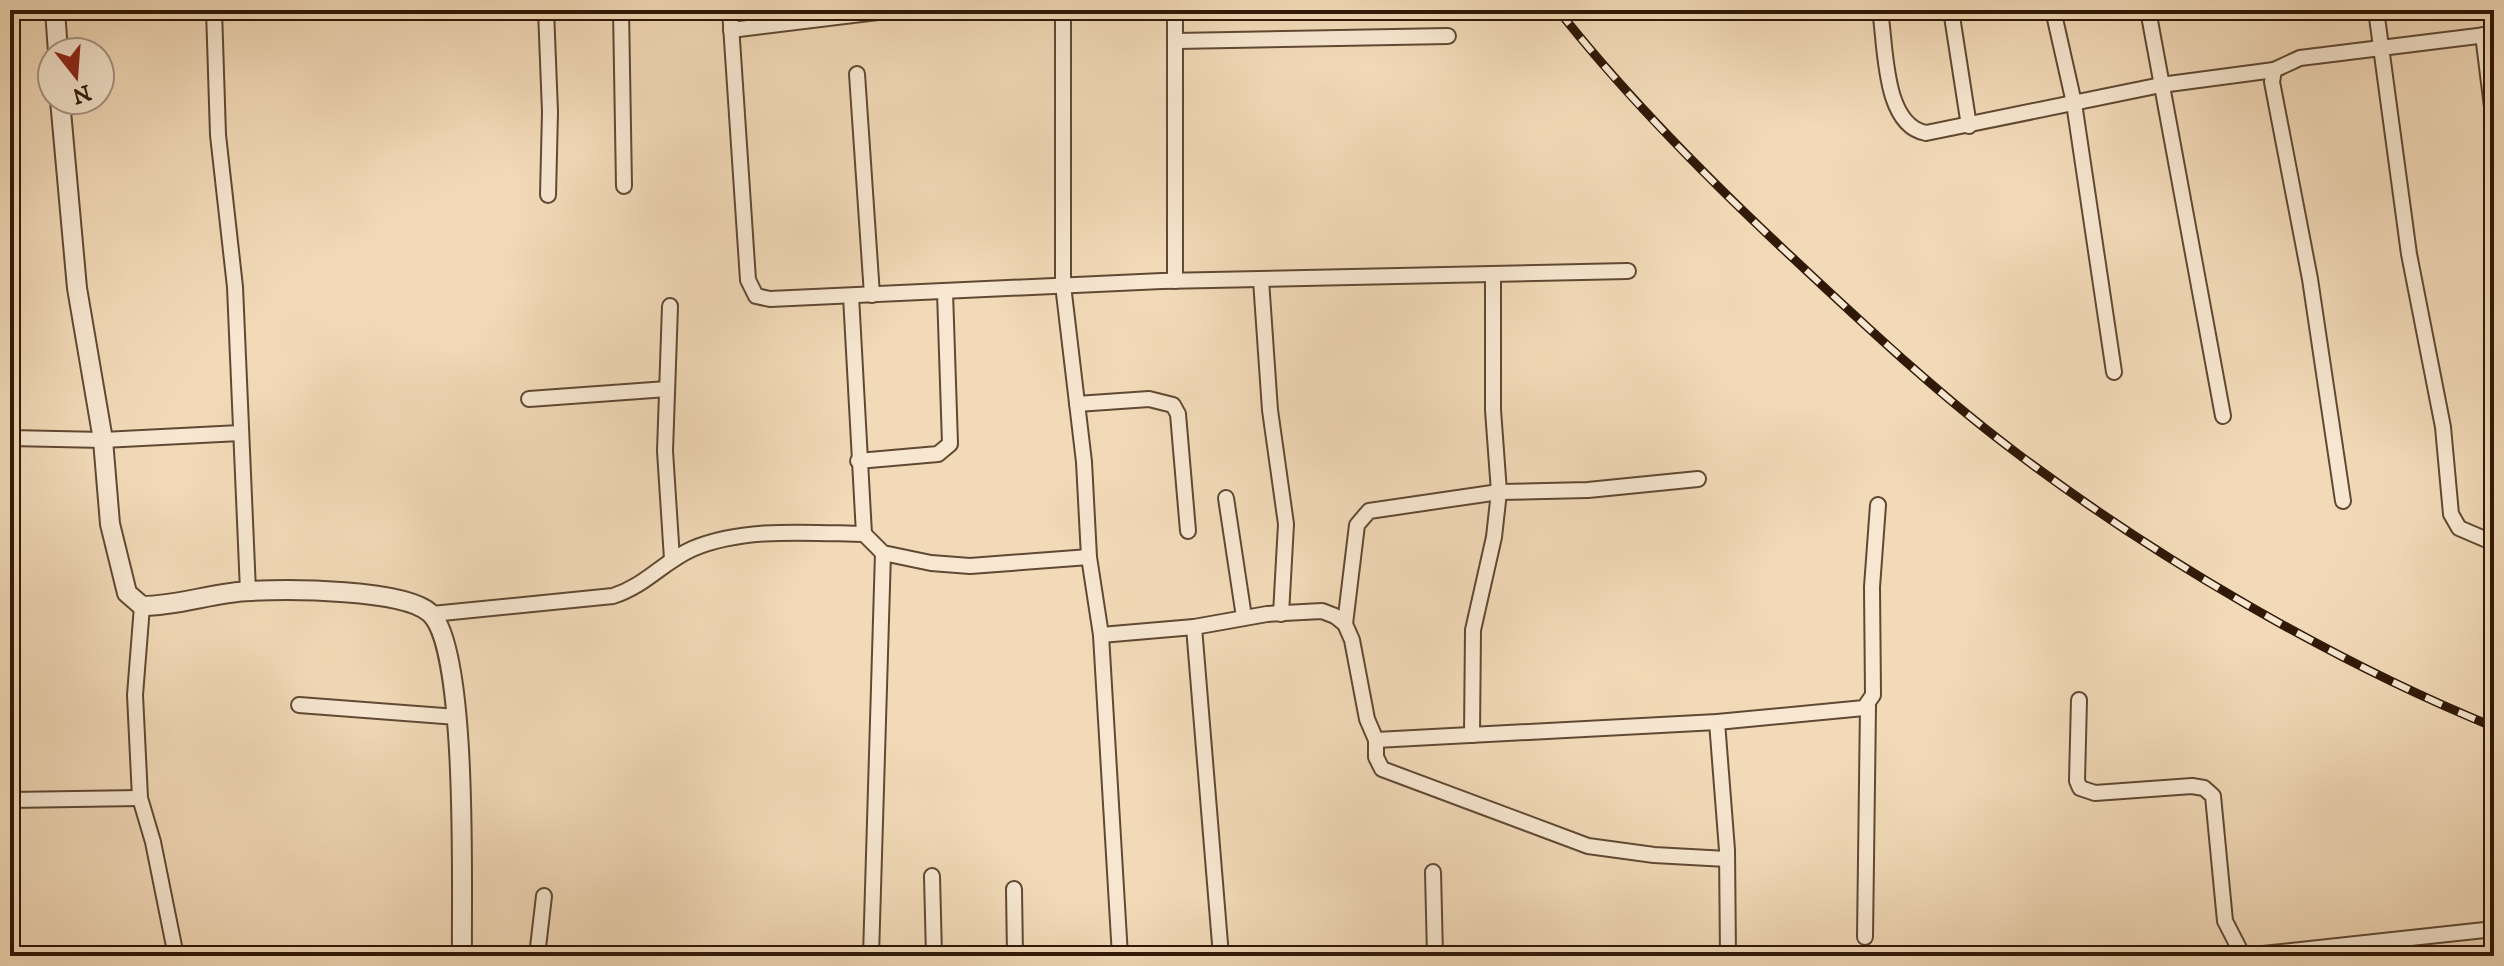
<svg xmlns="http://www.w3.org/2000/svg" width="2504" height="966" font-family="'IM FELL DW Pica',serif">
<rect width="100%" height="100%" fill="#f2dab8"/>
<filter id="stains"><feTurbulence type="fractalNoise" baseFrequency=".0025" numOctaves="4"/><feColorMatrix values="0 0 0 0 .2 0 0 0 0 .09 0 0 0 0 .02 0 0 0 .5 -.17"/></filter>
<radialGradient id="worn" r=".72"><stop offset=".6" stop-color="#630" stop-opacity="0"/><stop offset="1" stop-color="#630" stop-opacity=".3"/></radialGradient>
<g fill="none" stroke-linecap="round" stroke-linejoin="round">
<!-- minor casing -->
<g stroke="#604933" stroke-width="18">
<g id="minor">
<path d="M214,10L218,135L235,287L248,591"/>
<path d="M546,10L550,112L548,195"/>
<path d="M621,10L624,186"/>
<path d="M730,10L748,280L756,296L770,299L1162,281L1628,271"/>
<path d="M1063,10V285L1084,462L1089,557L1101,635L1120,956"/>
<path d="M1880,10C1886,47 1883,125 1926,133L2161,85L2274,70"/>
<path d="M1951,10L1969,126"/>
<path d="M2053,10L2074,103L2114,372"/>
<path d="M2148,10L2223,416"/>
<path d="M2376,10L2409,254L2443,427L2451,514L2459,528L2494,543"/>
<path d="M731,30L894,10"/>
<path d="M2483,35L2494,123"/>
<path d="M1176,41L1448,36"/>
<path d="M857,74L872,295"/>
<path d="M1261,280L1270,410L1286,524L1281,614"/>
<path d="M1175,281V10"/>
<path d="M851,296L864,534"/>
<path d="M670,306L665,451L672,559"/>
<path d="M529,399L667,389"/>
<path d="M1077,404L1149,399L1173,405L1178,414L1188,531"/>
<path d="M10,438L103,440L240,433"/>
<path d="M858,461L938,454L950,444L945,292"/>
<path d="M1226,498L1244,617"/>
<path d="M2343,501L2310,279L2272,82L2274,70L2300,58L2494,34"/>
<path d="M142,606L135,695L140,798L153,842L176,956"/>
<path d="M432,614L613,596C645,586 663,562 692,549C744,527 809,533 864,534L883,553L931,563L970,566L1089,557"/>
<path d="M1345,624L1357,525L1369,511L1499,492L1588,490L1698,479"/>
<path d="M1194,627L1221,956"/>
<path d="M1101,635L1194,627L1267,614L1322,611L1335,616L1345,624L1352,640L1367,719L1376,740V757L1382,769L1588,846L1654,855L1727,859"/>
<path d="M2079,700L2077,781L2080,788L2095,793L2192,786L2204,788L2213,796L2225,921L2243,956"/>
<path d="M299,705L457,717"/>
<path d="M1717,722L1727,850L1728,956"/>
<path d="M1472,735L1473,630L1494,537L1499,492L1493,410V276"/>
<path d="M1376,740L1717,722L1864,708L1873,695L1872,587L1878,505"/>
<path d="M10,800L140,798"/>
<path d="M1433,872L1435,956"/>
<path d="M932,876L934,956"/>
<path d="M1014,889L1015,956"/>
<path d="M1865,937L1868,706"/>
<path d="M537,956L544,896"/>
<path d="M871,956L883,553"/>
<path d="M2244,956L2494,929"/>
</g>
</g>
<!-- tertiary casing -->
<g stroke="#604933" stroke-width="22">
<g id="tertiary">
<path d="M55,10L58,52"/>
<path d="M60,100L77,288L103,440L110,524L127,593L142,606C180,606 214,592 251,591C288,589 404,589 430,613C469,648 461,896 462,956"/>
</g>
</g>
<!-- minor -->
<use href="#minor" stroke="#f7e7d1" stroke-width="14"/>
<!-- tertiary -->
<use href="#tertiary" stroke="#f7e7d1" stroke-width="18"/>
<!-- rail casing -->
<g stroke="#301907" stroke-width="9">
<path id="rail" d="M1558,10C1629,100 1711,182 1795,260C1867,327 1939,395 2018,454C2156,558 2334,662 2494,727"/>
</g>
<!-- rail -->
<use href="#rail" stroke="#f7e7d1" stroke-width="6" stroke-dasharray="18" stroke-linecap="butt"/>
</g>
<!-- margin -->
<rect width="2504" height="966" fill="none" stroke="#f2dab8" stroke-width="40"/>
<rect x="12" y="12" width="2480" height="942" fill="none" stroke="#301907" stroke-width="4"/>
<rect x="20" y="20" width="2464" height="926" fill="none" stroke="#301907" stroke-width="2"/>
<!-- north arrow -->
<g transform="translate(76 76) rotate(163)"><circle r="38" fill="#f7e7d1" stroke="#a79580" stroke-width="2"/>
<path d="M0-6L14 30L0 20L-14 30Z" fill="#8f2418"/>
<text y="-12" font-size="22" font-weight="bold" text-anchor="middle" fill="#301907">N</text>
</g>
<rect width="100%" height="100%" filter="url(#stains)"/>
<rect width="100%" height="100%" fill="url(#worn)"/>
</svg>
